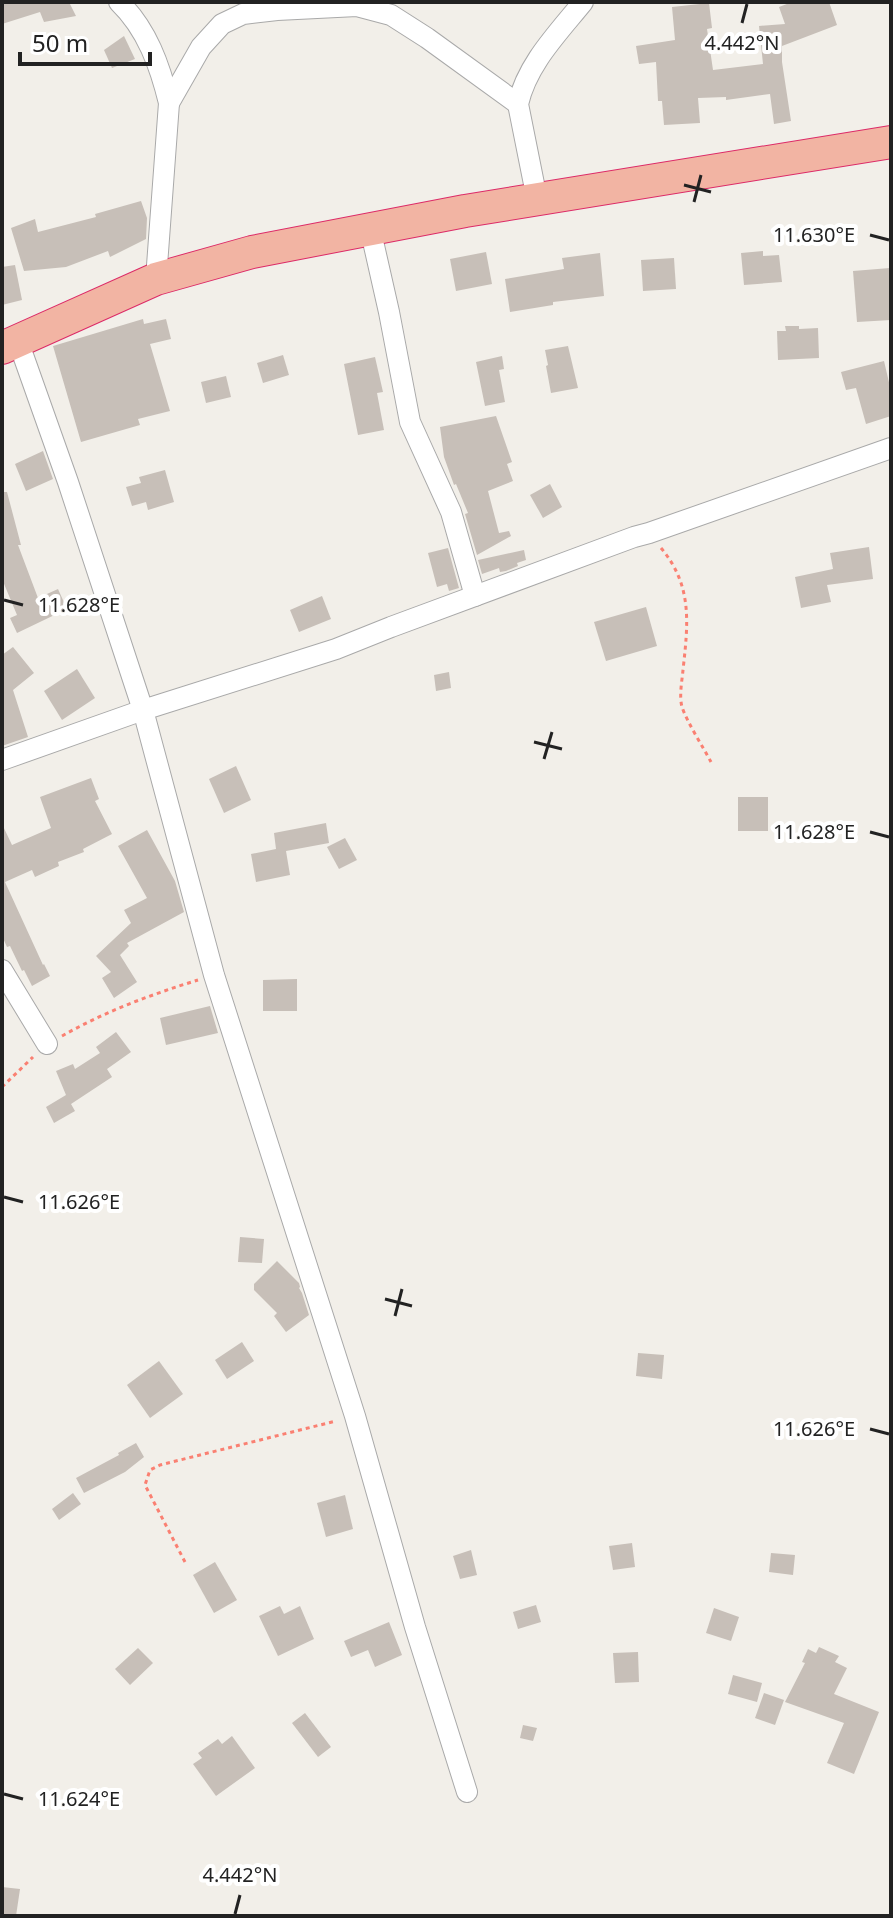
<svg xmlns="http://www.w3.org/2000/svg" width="893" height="1918" font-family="'Noto Sans',sans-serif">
<rect width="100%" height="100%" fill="#f2efe9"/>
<!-- building -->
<g fill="#c7bfb8">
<path d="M2,2H69L76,16L44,22L40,12L2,24Z"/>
<path d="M792,2H829L837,25L782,46V62L791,121L774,124L770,94L726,100V97L698,98L700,123L664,125L662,101H658L656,62L639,64L636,46L675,40L672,7L709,3L712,28L707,29L713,70L763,64L759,26L785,24L779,7Z"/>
<path d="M124,36L135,59L112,68L104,50Z"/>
<path d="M141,201L147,218L146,239L110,257L108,251L66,267L24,271L11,228L35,219L38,232L96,217L95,214Z"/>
<path d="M763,251V256L779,255L782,282L744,285L741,253Z"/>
<path d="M486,252L492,284L456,291L450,259Z"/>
<path d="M600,253L604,296L553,302V305L510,312L505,279L564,269L562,258Z"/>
<path d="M674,258L676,289L643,291L641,260Z"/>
<path d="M15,265L22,300L2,305V267Z"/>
<path d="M890,268L891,320L857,322L853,271Z"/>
<path d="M143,319L144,324L166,319L171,339L150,344L170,411L138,419L140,425L81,442L53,346Z"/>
<path d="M785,326H799V329L818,328L819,358L778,360L777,331H786Z"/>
<path d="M568,346L578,388L551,393L546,366L548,365L545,350Z"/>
<path d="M283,355L289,375L263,383L257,363Z"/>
<path d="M502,356L504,369L499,370L505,402L485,406L476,362Z"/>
<path d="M375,357L383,392L377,393L384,430L358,435L344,364Z"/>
<path d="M884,361L891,391V416L866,424L856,388L846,390L841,372Z"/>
<path d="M226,376L231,397L206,403L201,382Z"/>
<path d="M496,416L512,462L507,464L513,481L488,491L499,533L509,531L511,536L477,555L465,514L468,513L456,484L454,485L444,457L440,427Z"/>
<path d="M43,451L53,479L26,491L15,464Z"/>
<path d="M165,470L174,502L148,510L146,502L132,506L126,487L141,483L139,477Z"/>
<path d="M550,484L562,507L543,518L530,495Z"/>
<path d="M2,492H7L21,545H18L38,598L58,589L67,609L17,633L10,618L17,615L2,579Z"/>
<path d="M869,547L873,579L827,585L831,602L801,608L795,577L833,569L830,553Z"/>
<path d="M448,548L459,588L449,591L447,584L437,587L428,553Z"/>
<path d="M524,550L526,560L517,563L518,566L506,571L500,572L499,568L482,574L478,560Z"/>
<path d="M322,596L331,619L299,632L290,610Z"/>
<path d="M646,607L657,646L606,661L594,622Z"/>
<path d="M13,647L34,673L13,690L28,737L2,746V655Z"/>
<path d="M77,669L95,698L62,720L44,691Z"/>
<path d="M449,672L451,688L436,691L434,675Z"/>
<path d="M236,766L251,800L224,813L209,779Z"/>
<path d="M91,778L99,799L95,801L112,834L83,849L84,852L58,862L59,866L35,877L32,870L5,882L43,965L44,964L50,976L32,986L24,970L22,971L10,946L7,947L2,936V824L12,845L51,828L40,797Z"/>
<rect x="738" y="797" width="30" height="34"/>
<path d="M326,823L329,843L286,851L290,875L256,882L251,854L276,849L274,833Z"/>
<path d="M147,830L175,881L184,912L127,943L129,946L120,955L137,982L114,998L102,978L111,972L96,956L131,923L124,910L147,898L118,846Z"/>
<path d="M345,838L357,860L339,869L327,847Z"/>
<path d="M297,979V1011H263V980Z"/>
<path d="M210,1006L218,1033L166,1045L160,1018Z"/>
<path d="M116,1032L131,1052L107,1069L112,1077L71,1104L75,1111L54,1123L46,1107L66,1095L56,1071L73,1064L75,1069L100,1053L96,1047Z"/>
<path d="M240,1237L264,1239L262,1263L238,1262Z"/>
<path d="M277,1261L299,1283L300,1287L299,1288L302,1293L309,1315L286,1332L274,1316L277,1313L254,1290V1284Z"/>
<path d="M242,1342L254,1361L227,1379L215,1360Z"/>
<path d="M638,1353L664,1355L662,1379L636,1376Z"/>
<path d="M159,1361L183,1394L150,1418L127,1385Z"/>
<path d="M136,1443L144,1457L125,1472L84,1493L76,1478L119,1455L118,1453Z"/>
<path d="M73,1493L81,1504L59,1520L52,1509Z"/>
<path d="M345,1495L353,1529L326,1537L317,1503Z"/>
<path d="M632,1543L635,1567L613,1570L609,1546Z"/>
<path d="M471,1550L477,1575L460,1579L453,1556Z"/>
<path d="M771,1553L795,1555L793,1575L769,1572Z"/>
<path d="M215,1562L237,1600L214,1613L193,1575Z"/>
<path d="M536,1605L541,1622L518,1629L513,1612Z"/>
<path d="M280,1606L284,1614L300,1606L314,1639L278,1656L259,1616Z"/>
<path d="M714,1608L739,1617L731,1641L706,1633Z"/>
<path d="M389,1622L402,1655L375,1667L368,1650L351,1657L344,1641Z"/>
<path d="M819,1647L839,1656L835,1662L847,1668L834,1694L879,1712L854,1774L827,1763L844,1723L785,1702L805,1663L802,1662L808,1649L816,1653Z"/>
<path d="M138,1648L153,1663L130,1685L115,1669Z"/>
<path d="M638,1652L639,1682L615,1683L613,1653Z"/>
<path d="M733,1675L762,1683L757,1702L728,1694Z"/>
<path d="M764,1693L784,1700L775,1725L755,1718Z"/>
<path d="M305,1713L331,1747L318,1757L292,1723Z"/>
<path d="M523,1725L537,1728L533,1741L520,1738Z"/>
<path d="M232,1736L255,1768L216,1796L193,1764L202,1758L198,1753L218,1739L222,1744Z"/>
<path d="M2,1887L20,1889L16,1916H2Z"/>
</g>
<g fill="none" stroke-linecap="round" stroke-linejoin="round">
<!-- minor casing -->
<g stroke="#a9a9a9" stroke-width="22">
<g id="minor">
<path d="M119,2C147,29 160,66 169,103L156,279"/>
<path d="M169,103L201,47L222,24L243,14L277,10L357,6L391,15L427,38L518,104"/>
<path d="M537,199L518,104C527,64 558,33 583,2"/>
<path d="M370,228L389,312L410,422L451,512L475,596"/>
<path d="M18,341L68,482L143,710L214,975L355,1416L415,1627L467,1792"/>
<path d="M2,760L143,710L336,649L391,627L634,537L649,533L891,448"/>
<path d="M2,970L47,1044"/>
</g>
</g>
<!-- trunk casing -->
<g stroke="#dc2a67" stroke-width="34">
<path id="trunk" d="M2,348L156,279L252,252L465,211L891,142"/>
</g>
<!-- path -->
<g stroke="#fa8072" stroke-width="3" stroke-dasharray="4 4" stroke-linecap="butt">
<path d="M661,548C693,586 688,624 683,670C682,681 679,696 682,707C687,722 703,747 711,762"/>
<path d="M62,1036C106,1011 150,995 198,980"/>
<path d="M2,1087L33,1057"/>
<path d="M185,1562L145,1485L150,1470L160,1465L336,1421"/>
</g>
<!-- minor -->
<use href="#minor" stroke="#fff" stroke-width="20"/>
<!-- trunk -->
<use href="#trunk" stroke="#f2b4a3" stroke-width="32"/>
</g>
<!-- ticks -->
<path fill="none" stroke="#222" stroke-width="3" d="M742,23L747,4M684,185L711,192M694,202L701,175M870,235L889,240M4,600L23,605M534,742L562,749M544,759L552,732M870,832L889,837M4,1197L23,1202M385,1299L412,1306M395,1316L402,1289M870,1429L889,1434M4,1794L23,1799M235,1914L240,1895"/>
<g font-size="20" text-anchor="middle" fill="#222" stroke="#fff" stroke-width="8" stroke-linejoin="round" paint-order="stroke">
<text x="742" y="50">4.442°N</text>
<text x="814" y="242">11.630°E</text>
<text x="79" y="612">11.628°E</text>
<text x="814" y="839">11.628°E</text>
<text x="79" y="1209">11.626°E</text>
<text x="814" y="1436">11.626°E</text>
<text x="79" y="1806">11.624°E</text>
<text x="240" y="1882">4.442°N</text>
</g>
<!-- border -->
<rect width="893" height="1918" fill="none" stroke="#222222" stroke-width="8"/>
<!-- scale -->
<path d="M20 52v12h130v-12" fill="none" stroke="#222222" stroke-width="4"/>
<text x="32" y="52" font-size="24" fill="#222222" stroke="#ffffff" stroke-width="6" paint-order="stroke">50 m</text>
</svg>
